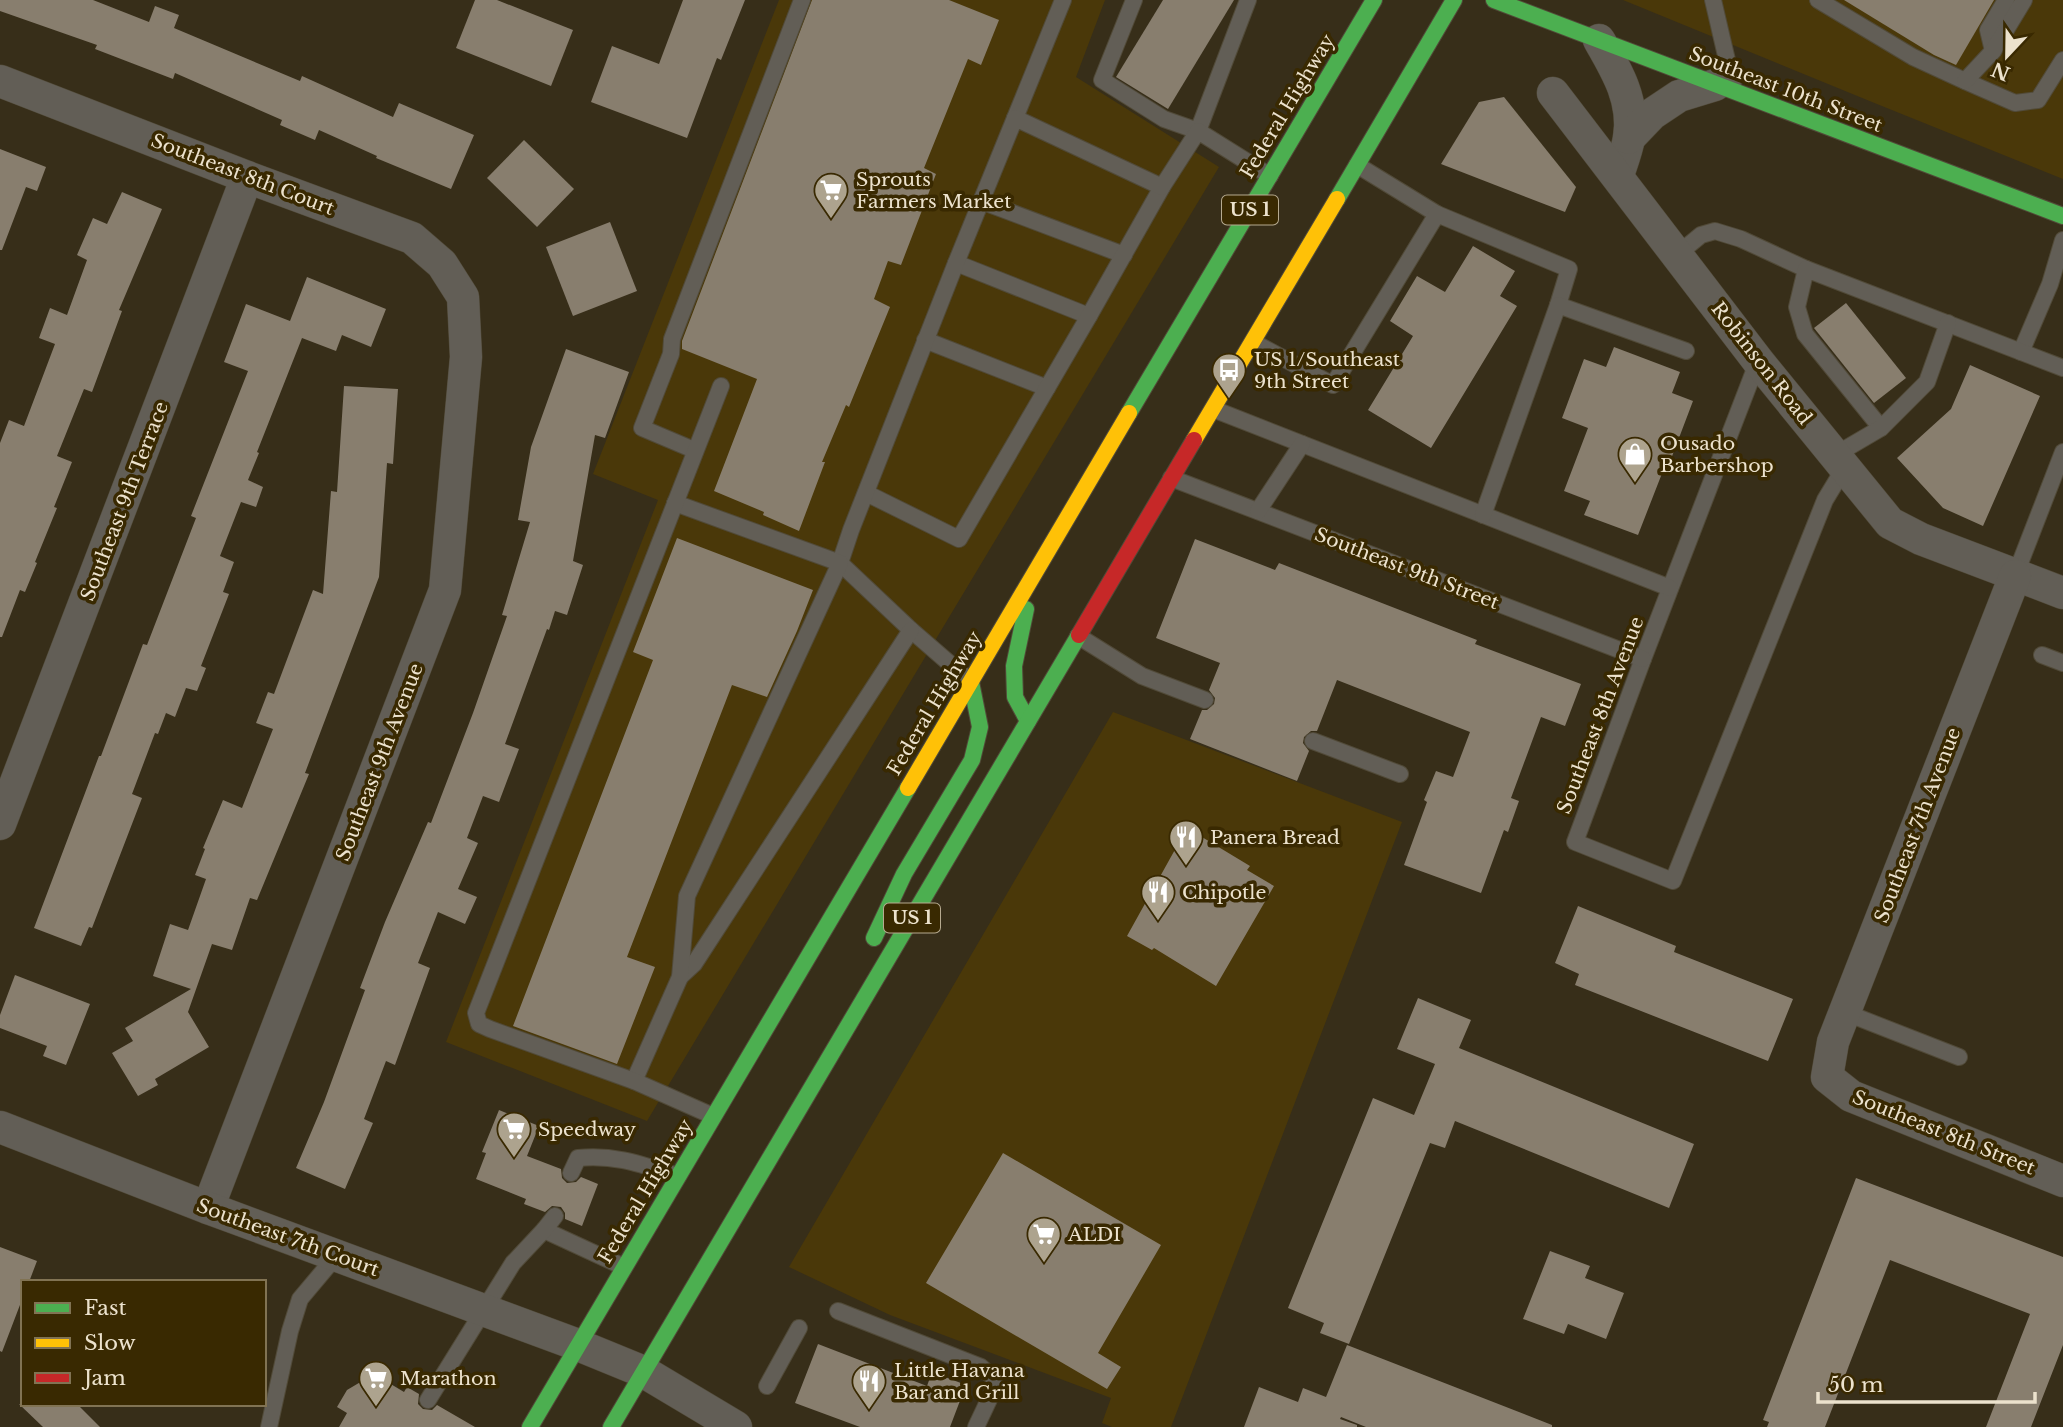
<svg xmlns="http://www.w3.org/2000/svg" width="2063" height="1427" font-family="'Libre Baskerville',serif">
<rect width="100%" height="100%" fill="#372e19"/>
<!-- built -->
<g fill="#4a3809">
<path d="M779,0H1105L1076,77L1219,167L647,1121L446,1042L658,500L593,474Z"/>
<path d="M1623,0H2063V179L1872,102Z"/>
<path d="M1113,712L1402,822L1171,1427H1112L1102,1423L1111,1398L890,1315L789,1267Z"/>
</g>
<!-- building -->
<g fill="#887e6e">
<path d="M0,0H93L149,22L155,6L179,15L174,28L300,81L302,76L393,117L399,103L474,135L451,189L376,158L377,156L319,130L315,140L280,125L282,120L175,73L173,79L95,49L97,45L0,11Z"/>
<path d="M475,0H497L573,30L551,86L456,48Z"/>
<path d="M683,0H745L721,60L717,58L687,138L591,102L612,46L659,64Z"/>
<path d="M812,0H949L999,20L981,65L968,59L924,168L936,174L901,265L888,261L874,299L890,307L849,407L846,405L822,462H825L799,531L763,515L764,512L714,491L757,379L682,349V341Z"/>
<path d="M1163,0H1234L1168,109L1116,77Z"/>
<path d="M1844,0H1994L1956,65L1934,55Z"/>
<path d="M1504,97L1576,187L1565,212L1441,164L1479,102Z"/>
<path d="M524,140L574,189L537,227L487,178Z"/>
<path d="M0,149L46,167L37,191L26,187L2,250H0Z"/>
<path d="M122,192L162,209L119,310L122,311L92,392L84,389L57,456L72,462L54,507L57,508L35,562L37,563L25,592L20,590L2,637H0V443L9,420L24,426L55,344L39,338L50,308L67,315L87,260L77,255L93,218L107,224Z"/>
<path d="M610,222L637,291L573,316L546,247Z"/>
<path d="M1473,246L1515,271L1500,296L1517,306L1431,448L1368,410L1413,336L1390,321L1417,276L1445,292Z"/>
<path d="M307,277L386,309L371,347L342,335L336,351L302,338L257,452L259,453L248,480L263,487L256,507L241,502L220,556L234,562L223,592L229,594L201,666L206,668L197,691L186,688L175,717L166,713L158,734L155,733L132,794L142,798L92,928L89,927L81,946L34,928L99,756H101L143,644L147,645L196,518L191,516L248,371L224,362L246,304L290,321Z"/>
<path d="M1846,303L1906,378L1874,403L1814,328Z"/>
<path d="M1614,347L1680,372L1672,393L1693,401L1671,459L1668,458L1638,535L1584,515L1590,501L1564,491L1588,428L1562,418L1584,359L1606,367Z"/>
<path d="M566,349L629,372L605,438L595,435L573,561L583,565L567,615L555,611L549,630L547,629L505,744L519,749L499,802L483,796L467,838L478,843L458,889L477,897L465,924L438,912L418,963L430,968L395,1065L386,1061L364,1119L373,1123L345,1189L296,1168L324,1102L365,990L360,988L385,922L428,822L431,823L473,713L507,616L502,615L530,522L518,520L531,447Z"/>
<path d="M1970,365L2040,396L1983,526L1943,508L1897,458L1951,409Z"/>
<path d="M344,386L398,389L393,464L387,463L379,577L305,773L309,774L257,900L250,898L232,950L212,944L188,1012L209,1047L155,1079L158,1085L138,1096L112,1053L133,1041L125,1028L191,989L153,976L170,924L188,930L206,879L195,875L205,849L203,848L223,800L242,808L273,729L256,723L268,692L274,694L313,590L323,594L331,491L337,492Z"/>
<path d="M677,538L813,590L797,631L767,697L732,685L627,957L655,967L617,1064L513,1026L653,660L633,652Z"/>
<path d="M1195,539L1275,570L1279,563L1477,640L1475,644L1581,684L1565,726L1541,717L1511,798L1519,801L1508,832L1504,830L1481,893L1404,865L1427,802L1424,800L1436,771L1453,777L1470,732L1337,680L1317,731H1311L1304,737L1303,743L1309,751L1297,781L1190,739L1202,710H1207L1214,704L1215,698L1209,690L1220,663L1156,638Z"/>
<path d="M1187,828L1250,866L1247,870L1274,886L1216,986L1154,948L1152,950L1127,936Z"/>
<path d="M1578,906L1676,946L1674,952L1793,999L1768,1061L1575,985L1579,974L1555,963Z"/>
<path d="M15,975L90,1004L66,1065L43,1056L47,1046L0,1028V1015Z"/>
<path d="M1418,998L1471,1020L1459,1048L1694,1144L1669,1208L1455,1121L1445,1148L1430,1143L1349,1344L1320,1333L1324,1323L1288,1308L1373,1098L1414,1115L1435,1064L1397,1049Z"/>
<path d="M499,1110L539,1126L527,1156L561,1169L562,1178L567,1183L576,1182L581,1177L598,1184L582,1226L565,1219V1213L561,1207L552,1206L545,1212L524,1204L526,1199L476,1179L486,1153L482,1152Z"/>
<path d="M1003,1153L1161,1245L1098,1353L1121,1367L1107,1389L926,1283Z"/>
<path d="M1856,1178L2063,1257V1345L2031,1427H1986L2030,1314L1890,1260L1825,1427H1767L1769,1422L1763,1420Z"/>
<path d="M0,1247L37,1261L29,1282H23V1297L2,1352L0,1351Z"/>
<path d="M1550,1251L1590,1266L1585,1278L1624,1293L1606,1339L1568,1324L1564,1334L1523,1319Z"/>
<path d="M818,1344L927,1386L932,1372L966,1385L950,1427H860L795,1403Z"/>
<path d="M1347,1345L1552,1425V1427H1366L1341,1417L1340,1419L1357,1425V1427H1244L1259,1387L1298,1402L1303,1388L1326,1397Z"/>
<path d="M374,1374L404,1392L407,1387L419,1394L418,1404L423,1409L432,1410L437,1405L475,1427H339L347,1413L337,1407L347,1390Z"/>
<path d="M19,1404H77L100,1427H43Z"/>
</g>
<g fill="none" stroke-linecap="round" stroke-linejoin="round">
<!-- lane casing -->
<g stroke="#514a38" stroke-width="18">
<g id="lane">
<path d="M1134,0L1102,80L1164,119L1198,131L1248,0"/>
<path d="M1713,0L1734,90"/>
<path d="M1818,0L1913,57L1965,81L2015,103L2038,100L2063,60"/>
<path d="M1993,51L1988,30L2006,0"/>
<path d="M1965,81L1993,51L2024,0"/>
<path d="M1015,118L1063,0"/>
<path d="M1357,165L1437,214"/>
<path d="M981,201L1124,255"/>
<path d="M1678,254L1701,235L1715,231L1741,239L1806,269"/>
<path d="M956,263L1089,316"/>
<path d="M925,340L1047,388"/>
<path d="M1253,342L1333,385L1437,214L1569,269L1558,305"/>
<path d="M2021,352L2050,284L2063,240"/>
<path d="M1758,361L1643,659L1575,842L1673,881L1825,500L1845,467"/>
<path d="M1213,409L1670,588"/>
<path d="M1881,428L1805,334L1797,307L1806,269L2063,368"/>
<path d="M694,450L642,428L671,354L672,339L802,0"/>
<path d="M1835,455L1881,428L1927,382L1948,323"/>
<path d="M1171,478L1643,659"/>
<path d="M866,493L959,539L1089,316L1162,187"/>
<path d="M1258,511L1302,444"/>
<path d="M1483,515L1558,305L1686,351"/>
<path d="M2015,576L2063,452"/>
<path d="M1078,636L1142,676L1205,700"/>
<path d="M2042,655L2063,663"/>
<path d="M971,682L911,630L840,563L851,530L956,263L1015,118L1162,187L1198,131L1270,176"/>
<path d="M1313,741L1400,774"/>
<path d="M680,977L694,964L911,630"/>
<path d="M1844,1012L1959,1057"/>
<path d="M634,1081L680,977L687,896L840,563L675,503"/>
<path d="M713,1116L634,1081L490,1029L479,1024L476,1013L721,386"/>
<path d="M571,1173L578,1158C615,1154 643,1165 678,1176"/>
<path d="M544,1230L624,1267"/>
<path d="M838,1311L981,1367L994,1378L993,1391L976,1427"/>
<path d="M767,1386L799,1328"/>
<path d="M428,1400L513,1263L544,1230L555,1216"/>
<path d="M269,1427L290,1331L300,1299L337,1255"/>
</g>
</g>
<!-- street casing -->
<g stroke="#514a38" stroke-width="33">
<g id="street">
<path d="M1599,40C1617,71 1635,101 1629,138C1627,150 1622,163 1618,175"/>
<path d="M0,81L247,177L412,238L442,264L463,297L466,357L445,590L208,1208"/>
<path d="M1553,93L1758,361L1890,523L1921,539L2063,593"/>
<path d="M1629,138L1652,114L1679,96L1715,85"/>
<path d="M2015,576L1833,1042L1827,1077L1851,1096L2063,1181"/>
<path d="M0,824L247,177"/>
<path d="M0,1127L208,1208L578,1345L644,1372L736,1427"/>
</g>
</g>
<!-- fast casing -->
<g stroke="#514a38" stroke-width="18">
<g id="fast">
<path d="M1494,0L2063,216"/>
<path d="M1337,199L1454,0"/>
<path d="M1129,413L1374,0"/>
<path d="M1026,609L1014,666L1015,697L1028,721"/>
<path d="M874,938L904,874L972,760L980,727L971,682"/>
<path d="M530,1427L908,788"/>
<path d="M611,1427L1079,635"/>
</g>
</g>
<!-- slow casing -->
<g stroke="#514a38" stroke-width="18">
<g id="slow">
<path d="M1194,440L1337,199"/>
<path d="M908,788L1129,413"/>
</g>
</g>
<!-- jam casing -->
<g stroke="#514a38" stroke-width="18">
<path id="jam" d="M1079,635L1194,440"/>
</g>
<!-- lane -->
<use href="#lane" stroke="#625e56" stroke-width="16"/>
<!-- street -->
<use href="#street" stroke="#625e56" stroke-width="32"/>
<!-- fast -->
<use href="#fast" stroke="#4caf50" stroke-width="16"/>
<!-- slow -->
<use href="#slow" stroke="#ffc107" stroke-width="16"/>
<!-- jam -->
<use href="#jam" stroke="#c62828" stroke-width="16"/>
</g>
<!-- icons -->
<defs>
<g id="supermarket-pin" transform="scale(1.75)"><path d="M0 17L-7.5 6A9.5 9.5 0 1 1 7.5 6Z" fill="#ada38e" stroke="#392901"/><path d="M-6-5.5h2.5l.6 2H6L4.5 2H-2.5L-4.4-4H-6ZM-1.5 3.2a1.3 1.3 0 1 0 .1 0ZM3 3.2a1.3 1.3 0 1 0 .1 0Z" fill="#fff"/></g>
<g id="bus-pin" transform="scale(1.75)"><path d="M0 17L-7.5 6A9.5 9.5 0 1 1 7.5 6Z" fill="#ada38e" stroke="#392901"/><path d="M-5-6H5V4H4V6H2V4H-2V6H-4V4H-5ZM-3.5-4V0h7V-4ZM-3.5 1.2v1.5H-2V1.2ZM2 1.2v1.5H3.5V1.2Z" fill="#fff"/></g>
<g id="shop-pin" transform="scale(1.75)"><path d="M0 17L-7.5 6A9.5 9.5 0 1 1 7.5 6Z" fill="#ada38e" stroke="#392901"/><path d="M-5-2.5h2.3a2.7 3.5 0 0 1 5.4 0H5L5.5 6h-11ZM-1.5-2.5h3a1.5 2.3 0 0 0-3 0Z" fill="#fff"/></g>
<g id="restaurant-pin" transform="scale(1.75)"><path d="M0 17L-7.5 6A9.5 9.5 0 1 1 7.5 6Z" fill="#ada38e" stroke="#392901"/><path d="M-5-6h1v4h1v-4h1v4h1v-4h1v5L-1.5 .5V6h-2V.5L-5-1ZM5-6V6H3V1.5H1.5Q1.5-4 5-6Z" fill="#fff"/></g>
</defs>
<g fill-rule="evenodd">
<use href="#supermarket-pin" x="831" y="190"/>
<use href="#bus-pin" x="1229" y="370"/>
<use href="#shop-pin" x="1635" y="454"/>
<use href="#restaurant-pin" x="1186" y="837"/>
<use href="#restaurant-pin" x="1158" y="892"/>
<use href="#supermarket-pin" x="514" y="1129"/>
<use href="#supermarket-pin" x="1044" y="1234"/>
<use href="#supermarket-pin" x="376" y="1378"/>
<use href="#restaurant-pin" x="869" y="1381"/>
</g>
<g text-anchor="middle" stroke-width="7" stroke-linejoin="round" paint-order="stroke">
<!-- shield labels -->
<g fill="#392901" stroke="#b6aa90" stroke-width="2">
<rect x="1222" y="195.5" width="56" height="29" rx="5"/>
<rect x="884" y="903.5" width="56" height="29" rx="5"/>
</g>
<g font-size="18" font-weight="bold" fill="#ece2cd">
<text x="1250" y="216">US 1</text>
<text x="912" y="924">US 1</text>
</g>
<!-- street labels -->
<g font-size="19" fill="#ece2cd" stroke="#392901">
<text transform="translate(1786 89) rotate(21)" y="7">Southeast 10th Street</text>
<text transform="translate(1287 106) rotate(-59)" y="7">Federal Highway</text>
<text transform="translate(243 174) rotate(21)" y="7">Southeast 8th Court</text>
<text transform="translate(1762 363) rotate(52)" y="7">Robinson Road</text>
<text transform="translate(124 501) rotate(-69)" y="7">Southeast 9th Terrace</text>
<text transform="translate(1407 568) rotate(21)" y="7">Southeast 9th Street</text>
<text transform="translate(934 703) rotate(-59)" y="7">Federal Highway</text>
<text transform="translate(1600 715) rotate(-69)" y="7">Southeast 8th Avenue</text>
<text transform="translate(379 762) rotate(-69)" y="7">Southeast 9th Avenue</text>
<text transform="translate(1917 825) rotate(-69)" y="7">Southeast 7th Avenue</text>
<text transform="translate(1944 1132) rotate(22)" y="7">Southeast 8th Street</text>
<text transform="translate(645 1191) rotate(-59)" y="7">Federal Highway</text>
<text transform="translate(288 1237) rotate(20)" y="7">Southeast 7th Court</text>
</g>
<!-- poi labels -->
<g font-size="19" fill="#ece2cd" stroke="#392901" text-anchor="start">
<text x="856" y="186">Sprouts<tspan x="856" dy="22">Farmers Market</tspan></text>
<text x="1254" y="366">US 1/Southeast<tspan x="1254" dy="22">9th Street</tspan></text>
<text x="1660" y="450">Ousado<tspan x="1660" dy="22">Barbershop</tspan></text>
<text x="1210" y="844">Panera Bread</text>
<text x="1182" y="899">Chipotle</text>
<text x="538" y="1136">Speedway</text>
<text x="1068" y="1241">ALDI</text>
<text x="894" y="1377">Little Havana<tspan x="894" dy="22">Bar and Grill</tspan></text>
<text x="400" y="1385">Marathon</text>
</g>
</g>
<!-- legend -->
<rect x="21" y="1280" width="245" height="126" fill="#392901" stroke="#817353" stroke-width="2"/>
<rect x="35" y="1303" width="35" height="10" fill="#4caf50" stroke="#817353" stroke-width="2"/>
<text x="84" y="1315" font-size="21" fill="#ece2cd">Fast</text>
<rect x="35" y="1338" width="35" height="10" fill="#ffc107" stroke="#817353" stroke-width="2"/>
<text x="84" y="1350" font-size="21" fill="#ece2cd">Slow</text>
<rect x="35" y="1373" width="35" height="10" fill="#c62828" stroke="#817353" stroke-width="2"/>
<text x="84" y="1385" font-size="21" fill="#ece2cd">Jam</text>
<!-- north arrow -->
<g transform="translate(2007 56) rotate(202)" stroke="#392901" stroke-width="5" paint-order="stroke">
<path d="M0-5L12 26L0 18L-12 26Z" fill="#ece2cd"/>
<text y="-10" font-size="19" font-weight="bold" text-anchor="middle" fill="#ece2cd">N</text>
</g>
<!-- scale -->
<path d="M1818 1392v10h217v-10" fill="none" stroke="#ece2cd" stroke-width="3.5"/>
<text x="1828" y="1392" font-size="21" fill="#ece2cd" stroke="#392901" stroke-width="5" paint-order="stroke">50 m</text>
</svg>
